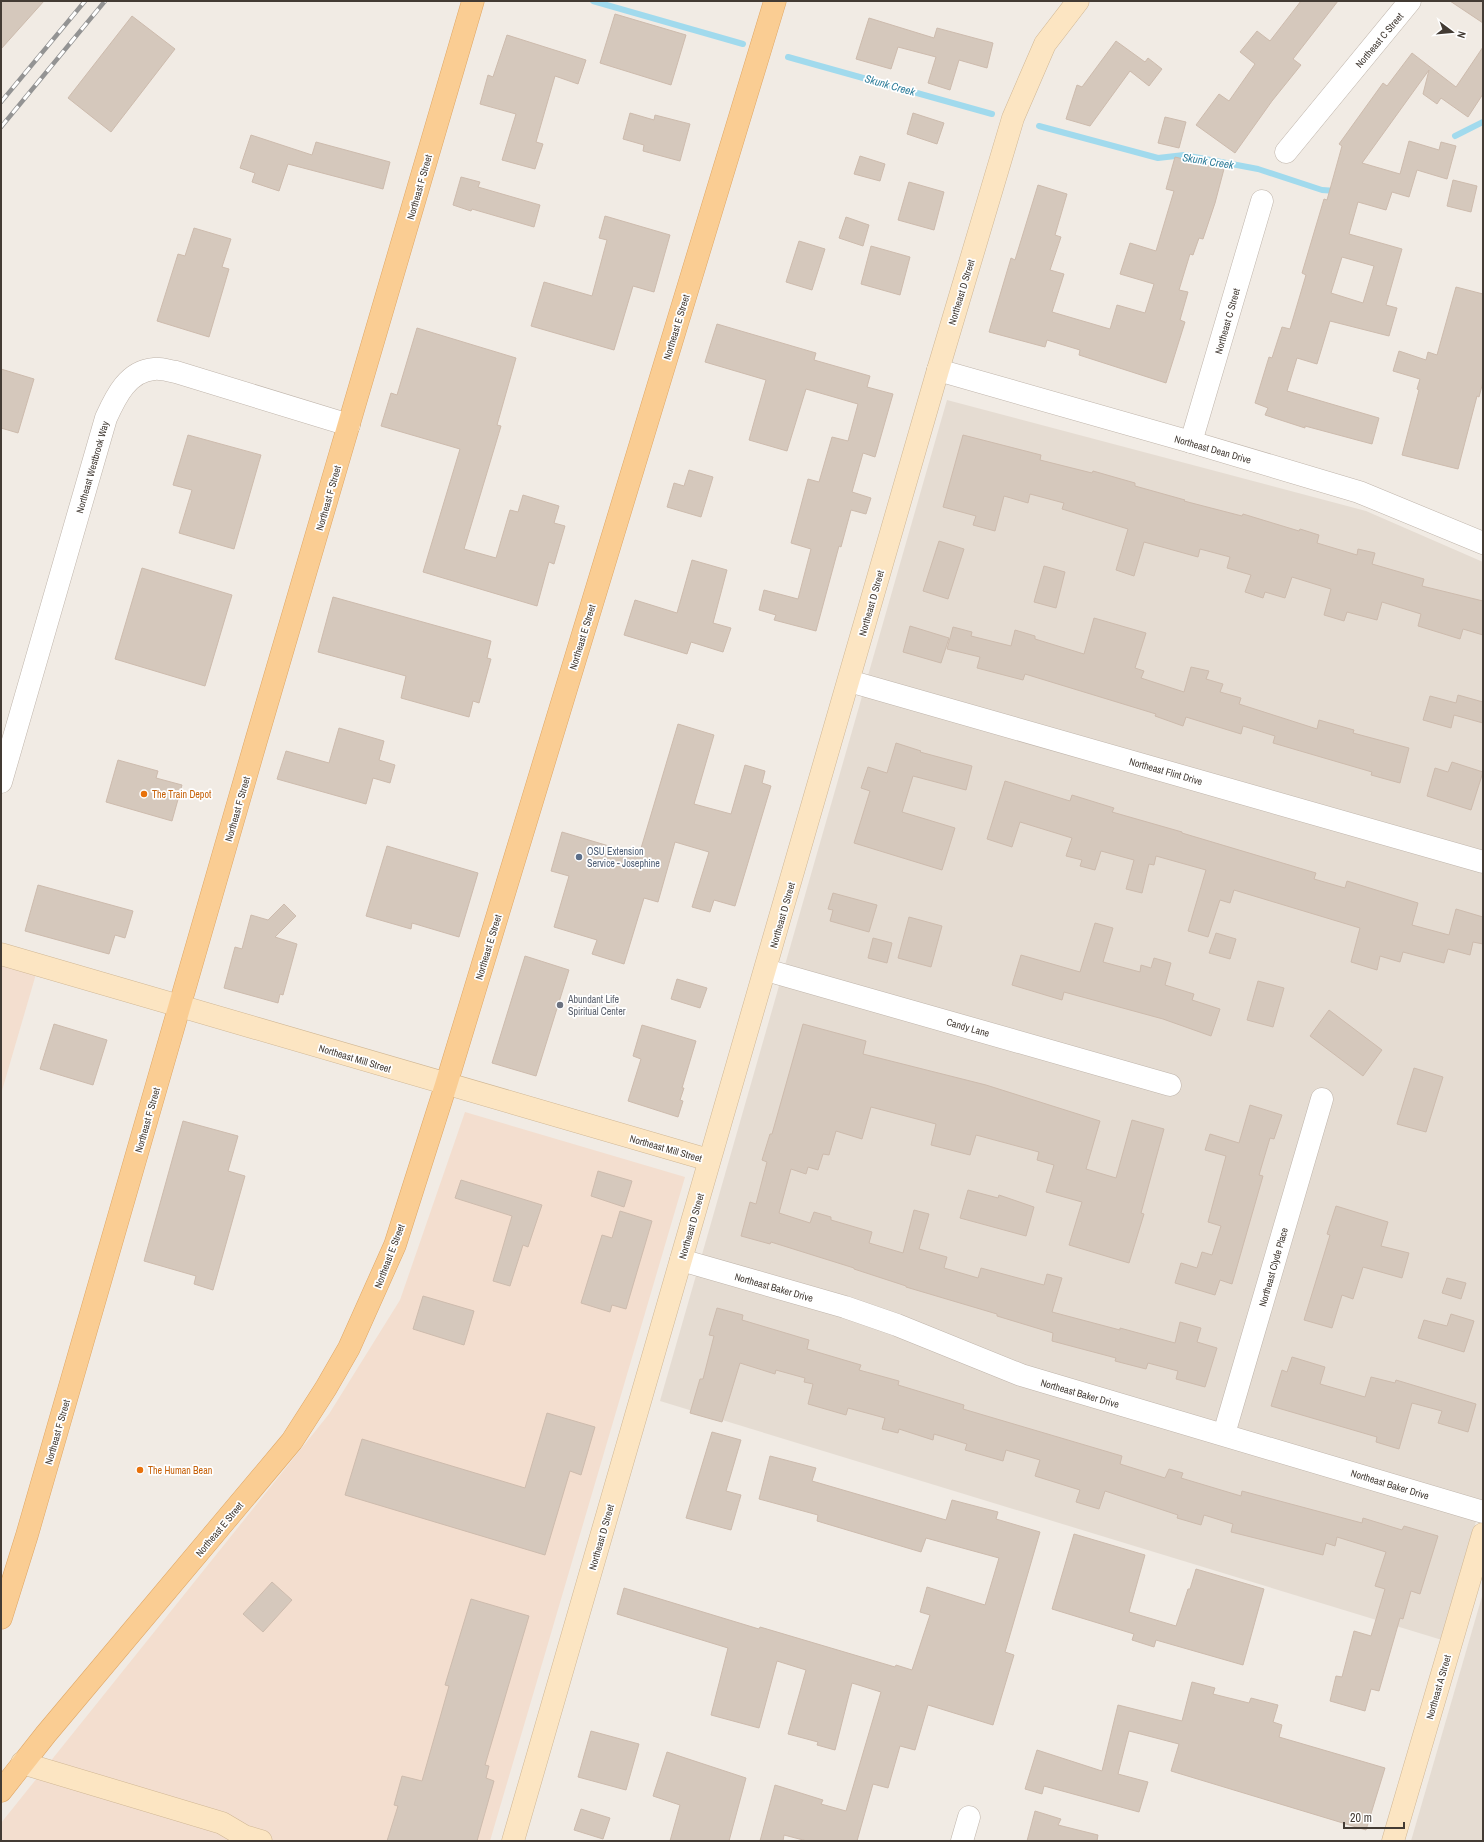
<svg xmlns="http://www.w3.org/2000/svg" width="1484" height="1842" font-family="'Archivo Narrow',sans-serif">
<rect width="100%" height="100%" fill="#f1ebe4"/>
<!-- residential -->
<g fill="#e5dcd2">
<path d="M947,400L1366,511L1483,562V1497L1442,1640L660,1401Z"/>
<path d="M1483,1593V1841H1411Z"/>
</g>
<!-- commercial -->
<g fill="#f3decf">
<path d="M1,965L36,974L1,1094Z"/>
<path d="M465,1112L685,1177L490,1841H1V1823L329,1414L400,1300Z"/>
</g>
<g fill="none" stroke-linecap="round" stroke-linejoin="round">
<!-- stream -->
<g stroke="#a1daed" stroke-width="6">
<path d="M593,1L743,44"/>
<path d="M788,57L992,114"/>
<path d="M1039,126L1158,158L1184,155L1258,169L1322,190L1336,191"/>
<path d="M1455,136L1483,122"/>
</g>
</g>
<!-- building -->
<g fill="#d5c8bc" stroke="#cdbbad" fill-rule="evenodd">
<path d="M1,1H44L1,49Z"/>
<path d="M1301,1H1338L1293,59L1301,65L1272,101L1235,153L1196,125L1219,94L1229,101L1255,64L1240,52L1257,31L1270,41Z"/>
<path d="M1450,1H1483V23Z"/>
<path d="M615,14L686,35L671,85L600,63Z"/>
<path d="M132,16L175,49L111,132L68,98Z"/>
<path d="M869,18L934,38L937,28L993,43L987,68L959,60L950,90L928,83L936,57L898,47L891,69L856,59Z"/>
<path d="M507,35L586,60L578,84L555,76L536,142L543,144L535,169L502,160L516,114L480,104L488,75L493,77Z"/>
<path d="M1116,41L1145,62L1148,58L1162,69L1149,86L1130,71L1090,126L1066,119L1077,85L1082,87Z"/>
<path d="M1483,47V94L1468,117L1441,98L1437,104L1423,94L1429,70L1362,163L1400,174L1409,141L1439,150L1441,142L1456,146L1447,179L1417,170L1409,197L1392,192L1386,210L1358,202L1349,234L1402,249L1386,305L1397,308L1389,336L1330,321L1317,364L1297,358L1287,391L1379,418L1372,444L1305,426V428L1265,415L1268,408L1255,403L1269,357L1272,358L1282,327L1290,329L1306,275L1302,273L1324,199L1327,200L1342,146L1339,144L1383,83L1387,86L1412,53L1456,87ZM1342,257L1374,266L1363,303L1331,293Z"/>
<path d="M630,113L654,120L655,115L690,124L680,161L643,151L644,145L623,139Z"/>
<path d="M913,113L944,123L937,144L907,134Z"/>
<path d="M1165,117L1186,122L1179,148L1158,143Z"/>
<path d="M251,135L312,155L316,142L390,162L383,189L288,164L279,191L252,182L255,173L240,168Z"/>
<path d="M860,156L885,164L880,181L854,174Z"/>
<path d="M1175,157L1224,169L1215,203L1203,239L1199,238L1193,255L1190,254L1179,290L1188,292L1180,320L1185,322L1166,383L1079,355L1080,350L1047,340L1045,347L989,332L1011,258L1015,260L1038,185L1067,194L1055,235L1061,237L1050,270L1064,274L1052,312L1110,329L1117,305L1145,313L1154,284L1120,274L1130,243L1156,251L1174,191L1166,189Z"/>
<path d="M461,177L480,182L478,187L540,205L534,227L472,209L471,211L453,205Z"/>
<path d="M1453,180L1477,186L1471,212L1447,206Z"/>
<path d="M909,182L944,192L934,230L898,220Z"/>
<path d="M605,216L670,235L654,292L633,286L614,350L531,326L544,282L592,296L607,240L599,238Z"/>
<path d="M846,217L869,225L863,246L839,238Z"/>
<path d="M194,228L231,239L222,267L229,269L209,337L157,321L178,254L185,256Z"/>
<path d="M799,241L825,249L812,290L786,282Z"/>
<path d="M871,246L910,257L900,295L861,284Z"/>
<path d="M1456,287L1483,294V382L1479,397L1477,396L1458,469L1402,455L1419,390L1417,389L1420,379L1393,371L1399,351L1426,360L1428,352L1437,355Z"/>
<path d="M717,324L816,353L814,360L870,376L867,387L893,394L875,457L863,453L852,492L871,498L866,514L851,510L841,547L839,546L816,631L774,620L776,615L759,610L764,590L798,599L811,549L791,543L808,479L819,482L832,437L848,441L858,404L806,389L787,451L749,440L766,380L705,362Z"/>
<path d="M417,328L516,358L497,425L501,426L464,549L496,558L510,510L518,512L523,495L559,506L554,523L565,526L554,564L549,562L537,606L423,572L460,449L381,426L391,393L397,395Z"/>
<path d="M1,369L34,379L18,433L1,428Z"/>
<path d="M188,435L261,455L234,549L179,533L192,490L173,485Z"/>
<path d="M963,435L1041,455L1040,460L1092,473L1093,471L1135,483V486L1185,500L1184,501L1242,516L1243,514L1299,531L1300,529L1319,535L1317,543L1357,555L1358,549L1375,553L1372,564L1424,579L1422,586L1483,601V635L1463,629L1460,639L1444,634L1418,626L1421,614L1382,602L1377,620L1347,612L1344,621L1324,615L1331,589L1292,577L1285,598L1265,592L1263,598L1245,592L1251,575L1227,568L1230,557L1200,549L1198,557L1144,542L1134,576L1116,570L1128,529L1062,509L1064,503L1030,494L1028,503L1004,496L995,531L973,525L976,516L943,507Z"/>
<path d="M689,470L713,477L701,517L667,507L674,483L684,486Z"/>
<path d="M939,541L964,549L948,599L923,591Z"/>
<path d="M692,560L727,570L713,623L731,628L723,652L691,642L687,654L624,635L635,600L677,613Z"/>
<path d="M1044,566L1065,572L1056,608L1034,602Z"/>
<path d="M142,568L232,595L205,686L115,659Z"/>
<path d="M333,597L491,641L487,658L491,659L479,703L473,701L469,717L401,698L406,676L318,652Z"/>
<path d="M1094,618L1146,633L1135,668L1144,671L1141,678L1184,692L1191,667L1209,671L1206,679L1223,684L1220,692L1241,698L1239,704L1317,729L1319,720L1354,730L1353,733L1409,748L1400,783L1371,775L1372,772L1273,743L1275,736L1243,726L1241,734L1186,717L1183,726L1155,716L1156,714L1025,674L1023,680L977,668L980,657L947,649L953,627L972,632L971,636L1011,646L1015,630L1035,636V639L1084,654Z"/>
<path d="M910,626L949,638L941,663L903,652Z"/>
<path d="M1458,695L1483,702V723L1454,715L1451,728L1423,720L1430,696L1456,703Z"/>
<path d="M678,724L714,735L694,804L731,814L745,765L765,771L762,783L771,786L735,906L714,900L710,912L692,907L709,852L675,842L658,902L644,898L624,964L592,954L597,940L554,927L569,876L551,871L562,832L639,855Z"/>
<path d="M339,728L384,741L379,760L395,765L390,783L373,778L366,804L277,779L286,751L329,763Z"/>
<path d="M896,743L921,751L920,752L972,766L966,790L913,776L902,812L955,828L942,870L854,843L870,791L861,788L868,767L887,773Z"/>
<path d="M118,760L158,771L156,778L182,785L172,821L106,802Z"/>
<path d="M1452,762L1483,772L1471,810L1427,796L1435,768L1448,772Z"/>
<path d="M1005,781L1070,801L1072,795L1114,808L1112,812L1182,832V833L1316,873L1314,879L1345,888L1347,881L1418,903L1412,925L1449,935L1456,909L1483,917V944L1473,942L1470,955L1448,949L1444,963L1403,952L1400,962L1380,956L1377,970L1351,962L1360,928L1234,890L1230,903L1220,900L1208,937L1188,931L1206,870L1156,856L1154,865L1149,864L1142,893L1126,889L1134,860L1101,851L1095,870L1080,866L1082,860L1066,856L1072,838L1020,822L1012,847L987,839Z"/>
<path d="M387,846L478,873L459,937L412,923L411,929L366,916Z"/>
<path d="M38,885L133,911L125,938L115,935L109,954L25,931Z"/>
<path d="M833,893L877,905L869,932L830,921L833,910L828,909Z"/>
<path d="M284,904L296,916L275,937L297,944L283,995L280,994L278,1003L224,988L235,947L242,949L251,915L268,920Z"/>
<path d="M909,917L942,926L931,967L898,958Z"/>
<path d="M1095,923L1113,928L1103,962L1140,972L1141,965L1151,968L1154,958L1171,963L1165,985L1194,994L1192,1000L1220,1009L1211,1036L1163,1019L1064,992L1062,1000L1012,985L1021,955L1080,972Z"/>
<path d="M1216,933L1236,939L1230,959L1209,953Z"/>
<path d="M873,938L892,943L887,963L868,958Z"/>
<path d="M525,956L569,970L536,1076L492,1063Z"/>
<path d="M677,979L707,988L700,1008L671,999Z"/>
<path d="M1258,981L1284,988L1273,1027L1247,1020Z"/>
<path d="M1329,1010L1382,1050L1363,1076L1310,1036Z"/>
<path d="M54,1024L107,1040L93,1085L40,1069Z"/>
<path d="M803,1024L866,1041L863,1054L986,1085L1100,1121L1086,1169L1116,1178L1132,1120L1164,1129L1141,1213L1144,1214L1129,1263L1069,1245L1082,1202L1046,1192L1054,1165L1037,1160L1039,1152L976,1135L970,1155L931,1145L936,1124L871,1107L862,1139L836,1131L829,1155L823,1154L818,1170L808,1167L806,1174L791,1169L779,1213L810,1223L814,1212L831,1217V1220L872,1232L869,1243L903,1253L914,1210L929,1214L919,1249L947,1257L944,1268L978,1278L981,1268L1044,1285L1047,1274L1062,1278L1052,1312L1120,1330V1328L1175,1343L1180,1322L1201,1328L1197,1342L1217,1348L1205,1387L1176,1379L1178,1371L1148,1363L1146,1369L1115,1361L1116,1358L1052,1341L1053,1333L997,1316V1314L906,1287V1286L854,1269V1268L771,1242L770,1244L741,1236L750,1202L756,1204L767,1162L762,1160L770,1134H772Z"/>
<path d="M642,1025L696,1041L682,1088H684L680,1100L683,1101L678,1117L628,1101L641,1059L633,1056Z"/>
<path d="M1414,1068L1443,1077L1426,1132L1397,1124Z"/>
<path d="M1250,1105L1282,1115L1274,1139L1270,1138L1259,1175L1263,1176L1232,1284L1220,1280L1215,1295L1175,1283L1181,1263L1197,1268L1202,1252L1212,1255L1221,1226L1208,1222L1226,1156L1205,1150L1210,1134L1239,1143Z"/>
<path d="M183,1121L238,1136L228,1171L245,1176L213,1290L194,1284L196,1276L144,1261Z"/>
<path d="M598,1171L632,1181L624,1207L591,1196Z"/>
<path d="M461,1180L542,1205L528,1247L523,1245L510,1286L493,1281L512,1216L455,1198Z"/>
<path d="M968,1190L998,1198L999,1195L1034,1207L1026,1236L960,1218Z"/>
<path d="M1336,1206L1388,1222L1381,1246L1409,1253L1402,1278L1363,1267L1353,1299L1342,1295L1332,1328L1304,1320L1330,1235L1327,1234Z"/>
<path d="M620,1211L652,1221L626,1309L612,1305L610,1312L581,1303L602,1235L612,1238Z"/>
<path d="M1447,1278L1466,1283L1461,1299L1442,1293Z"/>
<path d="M423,1296L474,1311L464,1345L413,1329Z"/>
<path d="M717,1308L743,1315L742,1320L809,1340L807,1349L861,1365L859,1370L899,1381L898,1385L964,1405L963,1409L1122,1456L1120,1464L1165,1478L1169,1469L1183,1473L1181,1478L1241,1496L1242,1491L1362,1523L1363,1518L1402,1530L1404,1526L1438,1536L1420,1594L1411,1591L1403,1619L1400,1618L1379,1691L1371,1689L1365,1711L1330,1701L1336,1676L1342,1677L1354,1631L1371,1636L1385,1589L1375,1586L1386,1552L1337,1537L1335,1546L1326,1543L1323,1555L1231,1532L1233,1524L1204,1515L1201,1525L1177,1518L1178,1515L1105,1491L1099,1509L1076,1502L1080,1490L1035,1476L1040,1460L1006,1450L1003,1461L965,1450L967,1444L934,1434L933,1440L899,1429L898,1433L882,1429L885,1418L848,1408L846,1415L808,1404L813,1384L804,1382L805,1378L776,1370L775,1374L740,1363L722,1422L690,1413L700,1379H703L714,1336L709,1335Z"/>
<path d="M1451,1314L1474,1321L1464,1352L1418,1338L1424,1320L1447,1326Z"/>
<path d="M1292,1357L1325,1367L1320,1384L1365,1397L1371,1377L1395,1383L1396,1380L1476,1404L1468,1432L1438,1423L1442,1411L1412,1403L1399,1449L1376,1442L1377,1437L1271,1406L1282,1370L1287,1372Z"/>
<path d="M547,1413L595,1427L581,1475L570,1471L545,1555L345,1495L362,1439L525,1488Z"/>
<path d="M712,1432L741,1440L726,1491L741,1495L731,1530L686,1518Z"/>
<path d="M770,1456L816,1468L812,1481L946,1520L952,1500L998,1512L996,1519L1040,1532L1005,1652L1014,1655L993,1725L928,1705L915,1750L900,1746L888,1788L873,1784L857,1841H807L784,1835L783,1841H760L775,1785L823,1800L821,1804L846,1811L881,1692L852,1683L835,1750L817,1745L818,1742L788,1734L806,1670L777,1661L759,1728L711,1715L728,1648L617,1614L624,1588L759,1629L760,1627L895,1667L896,1665L912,1670L930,1615L920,1612L927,1587L985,1605L999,1558L926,1538L921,1552L817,1521L818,1515L759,1499Z"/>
<path d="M1074,1534L1145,1555L1129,1612L1176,1626L1188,1589H1190L1196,1569L1264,1589L1243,1665L1156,1640L1154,1647L1132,1640L1134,1634L1052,1609Z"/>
<path d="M272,1582L292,1600L263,1632L243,1614Z"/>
<path d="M471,1599L529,1616L485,1765L489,1766L486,1778L494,1781L477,1841H387L398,1806L394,1805L402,1776L422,1781L449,1686L445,1685Z"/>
<path d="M1192,1682L1215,1688L1213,1694L1249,1703L1251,1698L1278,1705L1273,1722L1282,1725L1279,1737L1385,1768L1366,1830L1171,1771L1179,1744L1129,1731L1118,1774L1148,1782L1139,1812L1044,1786L1042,1794L1025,1789L1037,1750L1102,1771L1118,1705L1182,1721Z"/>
<path d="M591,1731L639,1744L626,1790L578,1777Z"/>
<path d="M667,1752L746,1778L729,1841H670L680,1805L653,1796Z"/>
<path d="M581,1809L610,1818L603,1839L574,1830Z"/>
<path d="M1035,1811L1061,1819L1058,1825L1098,1835L1097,1841H1027Z"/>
</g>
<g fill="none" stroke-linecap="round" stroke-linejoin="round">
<!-- street casing -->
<g stroke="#bfb4aa" stroke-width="23">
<g id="street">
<path d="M1286,152L1410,1"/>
<path d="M938,370L1191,442L1359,492L1483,543"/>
<path d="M1191,442L1262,201"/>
<path d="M849,681L1483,862"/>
<path d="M1,782L106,418C116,396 128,371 154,369C161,368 169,371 176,372L349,425"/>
<path d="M766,970L1170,1085"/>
<path d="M681,1260L845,1307L897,1325L1021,1375L1483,1512"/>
<path d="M1224,1434L1322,1099"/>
<path d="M962,1841L969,1817"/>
</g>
</g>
<!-- secondary casing -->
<g stroke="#d0b795" stroke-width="23">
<g id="secondary">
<path d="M1,954L709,1160"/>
<path d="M22,1763L222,1823L244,1836L261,1841"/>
<path d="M513,1841L938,370L1013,118L1045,44L1078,1"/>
<path d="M1393,1841L1483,1534"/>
</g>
</g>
<!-- primary casing -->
<g stroke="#dfa664" stroke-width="23">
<g id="primary">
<path d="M1,1618L27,1535L256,741L473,1"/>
<path d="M1,1791L46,1734L292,1441L326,1388L349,1348L395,1245L446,1085L775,1"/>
</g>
</g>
<!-- street -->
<use href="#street" stroke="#fff" stroke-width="22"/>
<!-- secondary -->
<use href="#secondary" stroke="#fce5c2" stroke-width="22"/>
<!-- primary -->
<use href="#primary" stroke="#facd93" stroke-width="22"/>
<!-- rail casing -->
<g stroke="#939393" stroke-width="4.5">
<g id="rail">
<path d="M1,102L85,1"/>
<path d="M1,127L105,1"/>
</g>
</g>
<!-- rail -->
<use href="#rail" stroke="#fff" stroke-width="3" stroke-dasharray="9" stroke-linecap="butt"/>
</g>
<!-- markers -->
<g fill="#e8710a" stroke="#fff" stroke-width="1.5">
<circle cx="144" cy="794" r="4"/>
<circle cx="140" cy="1470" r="4"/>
</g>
<circle fill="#5c6f8a" stroke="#fff" stroke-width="1.5" cx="579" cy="857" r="4"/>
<circle fill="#6b7280" stroke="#fff" stroke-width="1.5" cx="560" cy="1005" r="4"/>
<g text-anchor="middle" stroke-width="3.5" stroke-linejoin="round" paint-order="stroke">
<!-- street labels -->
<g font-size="10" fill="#433b34" stroke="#fff">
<text transform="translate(1379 40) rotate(-50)" y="4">Northeast C Street</text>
<text transform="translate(419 187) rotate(-74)" y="4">Northeast F Street</text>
<text transform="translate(961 292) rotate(-73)" y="4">Northeast D Street</text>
<text transform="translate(1227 321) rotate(-74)" y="4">Northeast C Street</text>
<text transform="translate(676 327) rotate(-73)" y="4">Northeast E Street</text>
<text transform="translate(1213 449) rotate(16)" y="4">Northeast Dean Drive</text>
<text transform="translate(92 467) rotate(-74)" y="4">Northeast Westbrook Way</text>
<text transform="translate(328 498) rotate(-74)" y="4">Northeast F Street</text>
<text transform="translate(871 603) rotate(-74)" y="4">Northeast D Street</text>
<text transform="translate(582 637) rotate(-73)" y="4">Northeast E Street</text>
<text transform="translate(1166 771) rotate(16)" y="4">Northeast Flint Drive</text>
<text transform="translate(237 809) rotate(-74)" y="4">Northeast F Street</text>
<text transform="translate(782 915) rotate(-74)" y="4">Northeast D Street</text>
<text transform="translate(488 947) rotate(-73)" y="4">Northeast E Street</text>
<text transform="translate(968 1027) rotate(16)" y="4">Candy Lane</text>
<text transform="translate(355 1058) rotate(17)" y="4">Northeast Mill Street</text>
<text transform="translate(147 1120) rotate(-74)" y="4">Northeast F Street</text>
<text transform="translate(666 1148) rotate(16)" y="4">Northeast Mill Street</text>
<text transform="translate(691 1226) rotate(-74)" y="4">Northeast D Street</text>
<text transform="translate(389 1256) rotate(-69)" y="4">Northeast E Street</text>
<text transform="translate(1273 1267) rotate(-74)" y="4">Northeast Clyde Place</text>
<text transform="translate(774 1287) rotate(16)" y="4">Northeast Baker Drive</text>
<text transform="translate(1080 1393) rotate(16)" y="4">Northeast Baker Drive</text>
<text transform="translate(57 1432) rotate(-74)" y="4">Northeast F Street</text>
<text transform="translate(1390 1484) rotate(17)" y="4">Northeast Baker Drive</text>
<text transform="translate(219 1529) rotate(-50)" y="4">Northeast E Street</text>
<text transform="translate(601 1537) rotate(-74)" y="4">Northeast D Street</text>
<text transform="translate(1438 1687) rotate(-74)" y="4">Northeast A Street</text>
</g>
<!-- food labels -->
<g font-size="10" fill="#c56008" stroke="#fff" text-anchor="start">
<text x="152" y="798">The Train Depot</text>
<text x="148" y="1474">The Human Bean</text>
</g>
<!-- service labels -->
<g font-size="10" fill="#4e5e75" stroke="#fff" text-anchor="start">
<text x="587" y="855">OSU Extension<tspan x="587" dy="12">Service - Josephine</tspan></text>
</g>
<!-- worship labels -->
<g font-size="10" fill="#5b616d" stroke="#fff" text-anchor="start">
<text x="568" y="1003">Abundant Life<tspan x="568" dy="12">Spiritual Center</tspan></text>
</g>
<!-- water labels -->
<g font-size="11" font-style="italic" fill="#2f7e9b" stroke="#fff">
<text transform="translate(890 85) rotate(16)" y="4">Skunk Creek</text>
<text transform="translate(1208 161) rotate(9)" y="4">Skunk Creek</text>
</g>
</g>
<!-- border -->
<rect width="1484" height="1842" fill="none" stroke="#433b34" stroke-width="4"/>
<!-- north arrow -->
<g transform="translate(1452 32) rotate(106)" stroke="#ffffff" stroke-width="3" paint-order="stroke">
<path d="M0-3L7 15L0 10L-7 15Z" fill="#433b34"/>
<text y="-6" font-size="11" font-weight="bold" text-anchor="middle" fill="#433b34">N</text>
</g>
<!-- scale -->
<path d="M1344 1822v6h60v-6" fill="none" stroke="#433b34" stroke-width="2"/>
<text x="1350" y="1822" font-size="12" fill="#433b34" stroke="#ffffff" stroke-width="3" paint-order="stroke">20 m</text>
</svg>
